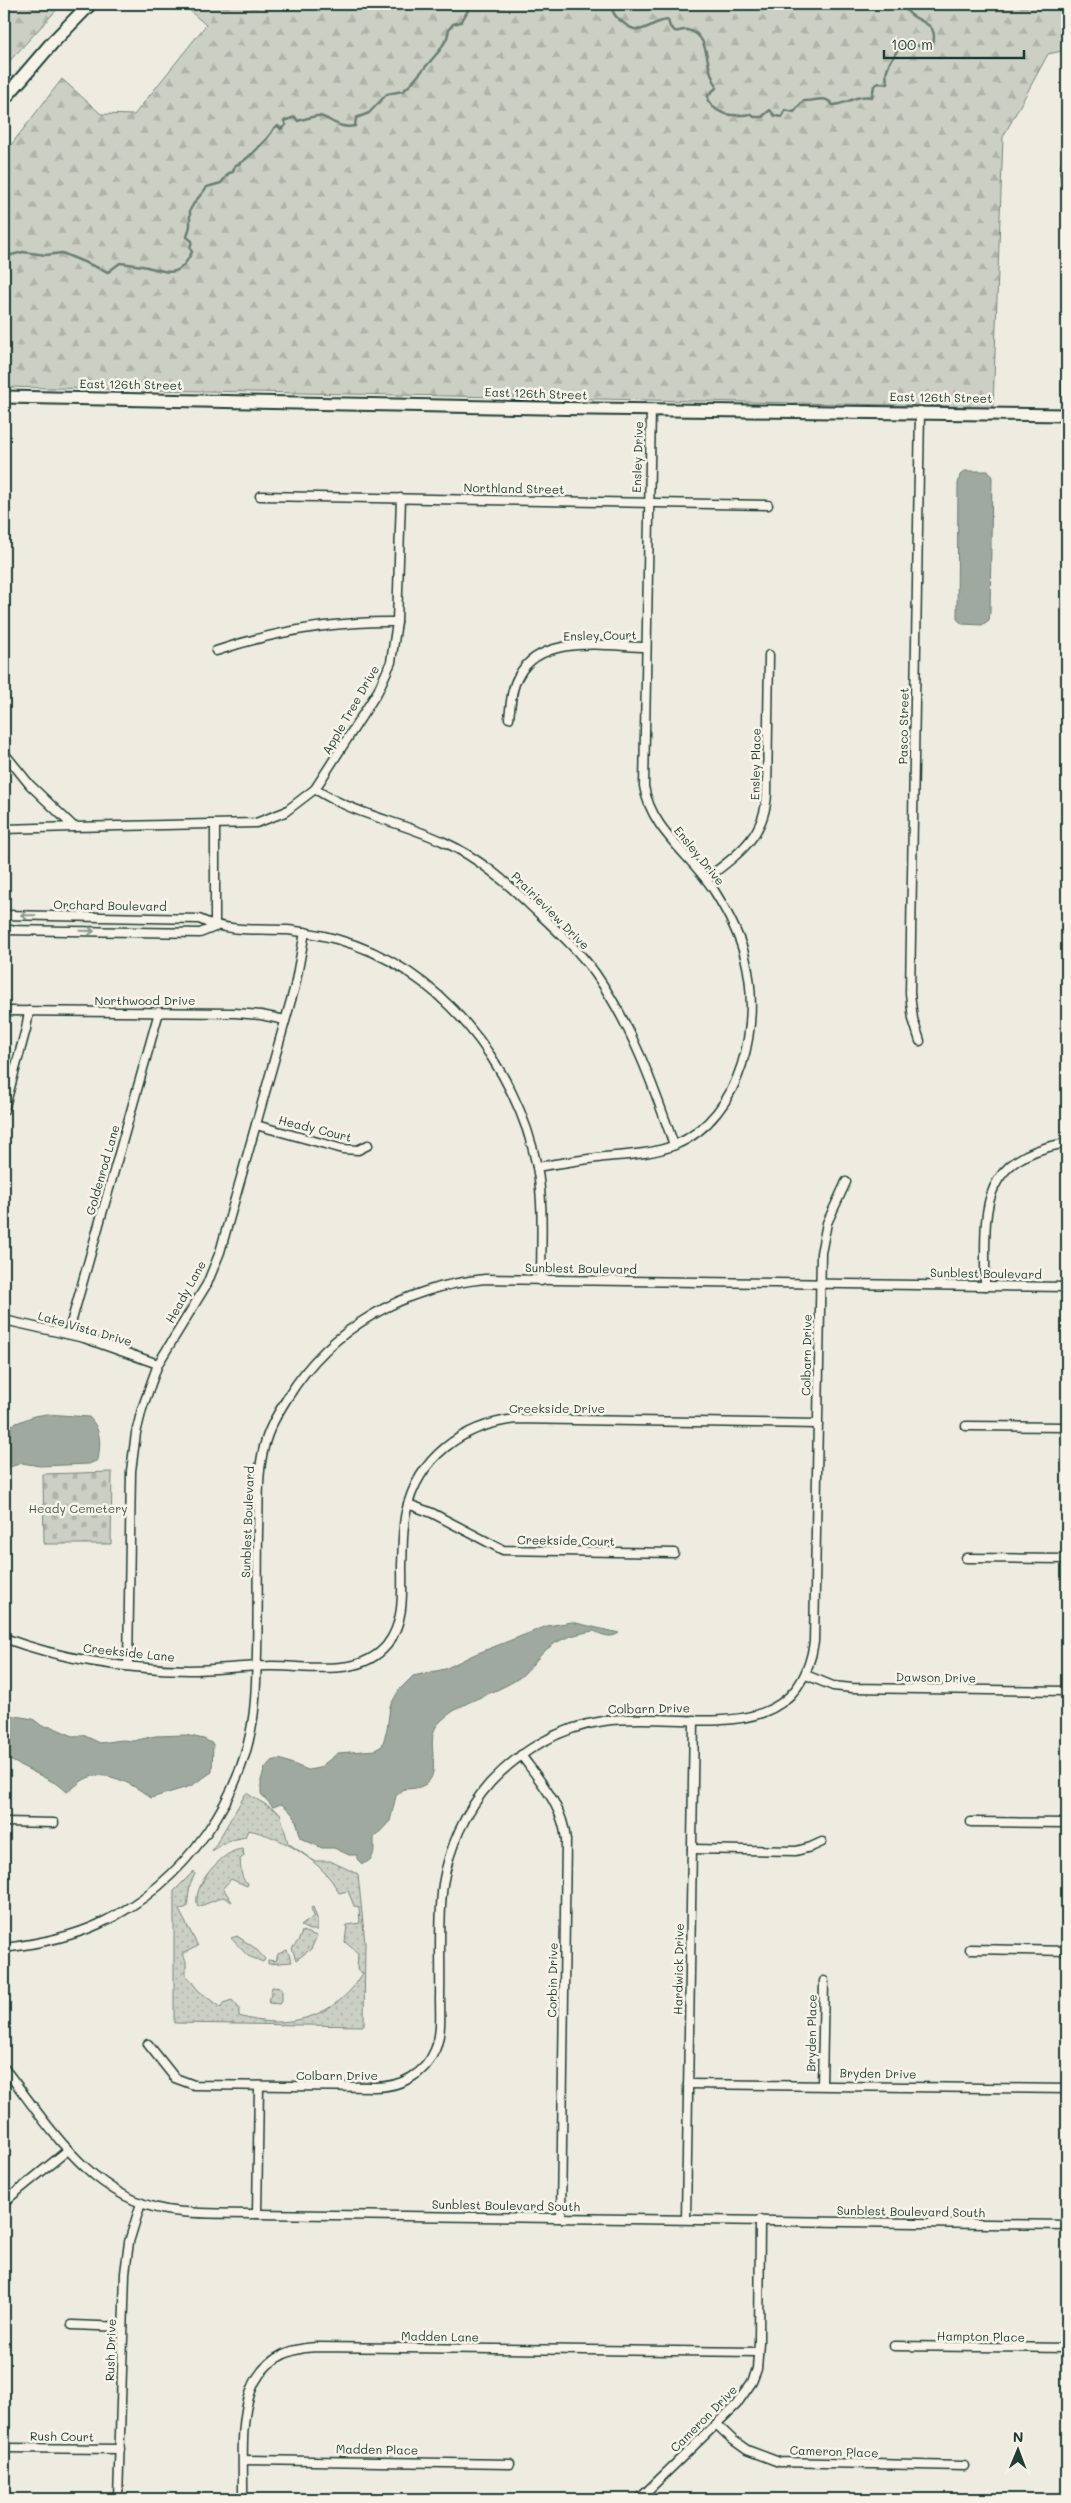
<svg xmlns="http://www.w3.org/2000/svg" width="1071" height="2503" font-family="Mali,sans-serif">
<defs>
<pattern id="grass-dots" width="8" height="8" patternUnits="userSpaceOnUse" patternTransform="scale(1.25)"><rect width="8" height="8" fill="#cccfc4"/><path d="M2 2h.1M6 6h.1" fill="none" stroke="#afb3a9" stroke-width="1.8" stroke-linecap="round"/></pattern>
<pattern id="forest-firs" width="22" height="20" patternUnits="userSpaceOnUse" patternTransform="scale(1.25)"><rect width="22" height="20" fill="#cccfc4"/><path d="M5 1l3.5 6h-7zM16 11l3.5 6h-7z" fill="#afb3a9"/></pattern>
<pattern id="cemetery-stones" width="16" height="16" patternUnits="userSpaceOnUse" patternTransform="scale(1.25)"><rect width="16" height="16" fill="#cccfc4"/><path d="M2 7V4a2 2 0 0 1 4 0v3zM10 15v-3a2 2 0 0 1 4 0v3z" fill="#afb3a9"/></pattern>
</defs>
<rect width="100%" height="100%" fill="#eeece1"/>
<filter id="ink" filterUnits="userSpaceOnUse"><feTurbulence type="fractalNoise" baseFrequency=".02" numOctaves="2"/><feDisplacementMap in="SourceGraphic" scale="10" xChannelSelector="R" yChannelSelector="G"/><feConvolveMatrix kernelMatrix="1 2 1 2 8 2 1 2 1" color-interpolation-filters="sRGB"/></filter>
<g filter="url(#ink)">
<!-- grass -->
<g fill="url(#grass-dots)" stroke="#76867c">
<path d="M246,1793L280,1813L288,1843L314,1861H330L358,1874L365,1943L364,2026L174,2023V1891L194,1871L195,1874L190,1884L187,1907L179,1910L198,1946L182,1954L186,1961V1975L199,1991L221,2008L223,2003L232,2000L239,2008V2016C286,2031 337,2018 363,1973L357,1970L358,1953L345,1942L347,1925L360,1923L359,1907L354,1906L348,1891L339,1893C324,1862 281,1836 248,1830L245,1837L228,1841L212,1851Z"/>
<path d="M243,1849L244,1856L240,1859C241,1867 240,1880 248,1883L247,1886L231,1879L223,1888L232,1902L223,1897L198,1907C190,1887 223,1849 243,1849Z"/>
<path d="M313,1907L317,1918V1930H309L301,1926L314,1916L311,1908Z"/>
<path d="M302,1931L317,1936L311,1949L296,1960L292,1948L299,1940Z"/>
<path d="M237,1936L255,1948L265,1959L263,1962L248,1956L231,1938Z"/>
<path d="M287,1950L292,1962L268,1964V1960L276,1961L278,1954Z"/>
<path d="M272,1987L282,1988V2002L279,2004L269,2003Z"/>
</g>
<!-- forest -->
<g fill="url(#forest-firs)" stroke="#76867c">
<path d="M4,4H62L4,67Z"/>
<path d="M182,4H1067V50L1048,54L1003,137L993,407L4,387V154L62,79L101,114L134,115L206,25Z"/>
</g>
<!-- cemetery -->
<path fill="url(#cemetery-stones)" stroke="#76867c" d="M112,1472L111,1544H44L43,1474Z"/>
<!-- water -->
<g fill="#9fa99f" stroke="#6c7e74">
<path d="M965,471H988L992,477L990,612L989,620L982,625L962,624L957,619L958,484L960,475Z"/>
<path d="M47,1414L89,1417C101,1429 101,1443 98,1460L89,1464L40,1466L22,1463L4,1469V1428L34,1416Z"/>
<path d="M572,1622L619,1633C610,1639 603,1635 594,1631C580,1633 563,1637 551,1646C539,1654 531,1669 519,1678C494,1695 461,1700 439,1723C419,1743 456,1789 404,1789L396,1796L390,1821L374,1838C374,1850 376,1860 362,1864L357,1859V1855H349L334,1848H322L300,1838C298,1823 295,1813 281,1804L273,1807L261,1794V1780L265,1768L271,1761L280,1759L308,1770L319,1768L338,1753L375,1750L382,1746L387,1730L390,1706L399,1690L413,1676L445,1669L473,1655L547,1626Z"/>
<path d="M4,1714L33,1719L42,1726L52,1727L73,1736L83,1735L100,1743L122,1740L133,1741L155,1736L185,1735L204,1739L213,1744L212,1772L191,1786L151,1798C136,1786 110,1771 90,1777C82,1779 74,1788 67,1792L59,1785L4,1757Z"/>
</g>
<g fill="none" stroke-linecap="round" stroke-linejoin="round">
<!-- stream -->
<g stroke="#6c7e74" stroke-width="2.5">
<path d="M612,4C612,12 614,16 621,21C643,40 646,22 668,20L670,27L675,31C680,32 683,29 687,30C712,34 704,70 716,84V88L708,95V101C719,116 733,117 751,114L754,117H762L770,110L775,116L782,117L785,110L794,112L803,101C815,102 824,94 833,105C849,104 856,94 872,97L874,86L879,83L888,84C882,68 893,60 899,47L907,43L931,49C945,16 906,25 905,4"/>
<path d="M4,257L23,252L46,255L62,253L108,272L120,263C129,264 138,265 147,267C171,273 179,278 192,252L190,248L192,241L187,237L190,226V210L194,203L207,187L221,183L229,173L233,172L235,165C244,164 270,137 274,128L278,126L281,129L286,125L284,121L295,117L298,121C304,119 311,117 317,116C328,115 336,130 355,126L356,118L369,113L387,94L403,91L410,85L440,50L447,38L449,29L453,24L461,22L472,4"/>
</g>
<!-- minor casing -->
<g stroke="#1f3d34" stroke-width="11">
<g id="minor">
<path d="M1067,159L1065,172L1067,191"/>
<path d="M1066,414L1067,378"/>
<path d="M260,496L768,505"/>
<path d="M216,651C275,631 335,621 397,622"/>
<path d="M509,718C511,704 511,689 518,677C540,633 606,646 645,647"/>
<path d="M4,753L30,785L74,827L4,829"/>
<path d="M315,789C355,815 402,822 444,842C477,857 504,880 530,905C552,926 577,948 595,973C632,1026 653,1085 674,1145"/>
<path d="M74,827L256,823L285,812L315,789L378,691L391,662L397,622L401,498"/>
<path d="M706,879C738,854 765,837 767,793L769,655"/>
<path d="M4,915L199,919C226,932 258,929 288,930C305,932 321,935 336,939C439,966 517,1066 537,1167C544,1204 541,1243 541,1281"/>
<path d="M215,927V825"/>
<path d="M4,930L200,933L215,927"/>
<path d="M4,1011L235,1013L261,1015L285,1020"/>
<path d="M920,1041L913,1019L910,993L920,411"/>
<path d="M4,1110L26,1029L29,1011"/>
<path d="M256,1125L343,1149L358,1150L368,1145"/>
<path d="M537,1167C559,1163 582,1160 604,1157C628,1155 653,1154 675,1145C743,1116 762,1022 745,957C739,933 728,913 715,892C692,855 651,831 644,786L651,410"/>
<path d="M985,1286C986,1215 975,1161 1061,1144"/>
<path d="M4,1320L84,1338L158,1364"/>
<path d="M68,1334L159,1012"/>
<path d="M966,1426L1067,1427"/>
<path d="M408,1504L432,1513L503,1550L674,1553"/>
<path d="M966,1558L1067,1559"/>
<path d="M4,1638C63,1660 126,1669 189,1670C216,1670 242,1666 269,1666C306,1665 359,1679 387,1645C405,1622 402,1592 402,1565C403,1548 402,1529 406,1512C418,1458 462,1425 516,1419L818,1424"/>
<path d="M128,1666L131,1471L136,1433L142,1409L158,1364L207,1284L220,1252L295,986L305,932"/>
<path d="M806,1675L833,1686L852,1688L1067,1691"/>
<path d="M521,1755C540,1781 563,1806 566,1840L561,2218"/>
<path d="M4,1822L54,1823"/>
<path d="M971,1822L1067,1823"/>
<path d="M692,1849L796,1851L811,1847L822,1842"/>
<path d="M4,1948C36,1944 69,1938 99,1924C185,1884 248,1795 255,1700C259,1644 257,1587 258,1531C259,1504 257,1474 264,1447C268,1429 278,1413 288,1397C331,1327 405,1287 485,1279L1067,1287"/>
<path d="M970,1949L1067,1951"/>
<path d="M148,2044L175,2078L194,2085L375,2087C400,2087 425,2075 435,2050C442,2033 440,2015 440,1998C441,1960 438,1921 443,1884C449,1848 465,1811 490,1783C520,1751 560,1727 604,1721C681,1709 797,1755 814,1642L821,1253L827,1223L846,1182"/>
<path d="M4,2068C48,2124 89,2196 166,2210C195,2215 227,2213 257,2214L1067,2225"/>
<path d="M688,2084L1067,2089"/>
<path d="M822,2085L824,1981"/>
<path d="M4,2202L68,2150"/>
<path d="M257,2214L259,2086"/>
<path d="M686,2219L694,1720"/>
<path d="M72,2325L123,2327"/>
<path d="M894,2346L1067,2348"/>
<path d="M716,2424L733,2440L747,2450L779,2462L964,2466"/>
<path d="M4,2448L120,2449"/>
<path d="M244,2460L510,2464"/>
<path d="M118,2499L125,2273L129,2242L141,2203"/>
<path d="M243,2499C244,2439 230,2351 316,2347L758,2352"/>
<path d="M639,2499L736,2405L752,2382L757,2369L759,2342L760,2220"/>
</g>
</g>
<!-- secondary casing -->
<g stroke="#1f3d34" stroke-width="15">
<path id="secondary" d="M4,397L592,409L1067,415"/>
</g>
<!-- primary casing -->
<g stroke="#1f3d34" stroke-width="16">
<path id="primary" d="M4,99L52,43L90,4"/>
</g>
<!-- minor -->
<use href="#minor" stroke="#f7f3e8" stroke-width="8"/>
<!-- secondary -->
<use href="#secondary" stroke="#f7f3e8" stroke-width="11"/>
<!-- primary -->
<use href="#primary" stroke="#f7f3e8" stroke-width="12"/>
</g>
<!-- one-way arrows -->
<defs><path id="oneway-shaft" d="M-6 0H5M1.5-3L5.5 0L1.5 3" fill="none" stroke-width="1.6" stroke-linecap="round" stroke-linejoin="round" transform="scale(1.25)"/></defs>
<g stroke="#8b988e">
<use href="#oneway-shaft" transform="translate(28 915) rotate(-179)"/>
<use href="#oneway-shaft" transform="translate(87 931) rotate(1)"/>
</g>
</g>
<g text-anchor="middle" stroke-width="5" stroke-linejoin="round" paint-order="stroke">
<!-- street labels -->
<g font-size="12" fill="#1f3d34" stroke="#f7f3e8">
<text transform="translate(131 385) rotate(1)" y="4">East 126th Street</text>
<text transform="translate(536 394) rotate(2)" y="4">East 126th Street</text>
<text transform="translate(941 398) rotate(1)" y="4">East 126th Street</text>
<text transform="translate(638 457) rotate(-88)" y="4">Ensley Drive</text>
<text transform="translate(514 489) rotate(1)" y="4">Northland Street</text>
<text transform="translate(600 636) rotate(-1)" y="4">Ensley Court</text>
<text transform="translate(351 710) rotate(-60)" y="4">Apple Tree Drive</text>
<text transform="translate(904 726) rotate(-89)" y="4">Pasco Street</text>
<text transform="translate(756 764) rotate(-89)" y="4">Ensley Place</text>
<text transform="translate(699 856) rotate(51)" y="4">Ensley Drive</text>
<text transform="translate(110 906) rotate(1)" y="4">Orchard Boulevard</text>
<text transform="translate(550 911) rotate(45)" y="4">Prairieview Drive</text>
<text x="145" y="1005">Northwood Drive</text>
<text transform="translate(315 1129) rotate(14)" y="4">Heady Court</text>
<text transform="translate(103 1170) rotate(-74)" y="4">Goldenrod Lane</text>
<text transform="translate(581 1269) rotate(1)" y="4">Sunblest Boulevard</text>
<text transform="translate(986 1274) rotate(1)" y="4">Sunblest Boulevard</text>
<text transform="translate(186 1292) rotate(-61)" y="4">Heady Lane</text>
<text transform="translate(85 1329) rotate(16)" y="4">Lake Vista Drive</text>
<text transform="translate(807 1355) rotate(-89)" y="4">Colbarn Drive</text>
<text x="557" y="1413">Creekside Drive</text>
<text transform="translate(248 1522) rotate(-88)" y="4">Sunblest Boulevard</text>
<text transform="translate(566 1541) rotate(1)" y="4">Creekside Court</text>
<text transform="translate(129 1653) rotate(6)" y="4">Creekside Lane</text>
<text transform="translate(936 1678) rotate(1)" y="4">Dawson Drive</text>
<text transform="translate(649 1709) rotate(-1)" y="4">Colbarn Drive</text>
<text transform="translate(679 1969) rotate(-89)" y="4">Hardwick Drive</text>
<text transform="translate(553 1980) rotate(-89)" y="4">Corbin Drive</text>
<text transform="translate(812 2033) rotate(-89)" y="4">Bryden Place</text>
<text transform="translate(878 2074) rotate(1)" y="4">Bryden Drive</text>
<text x="337" y="2080">Colbarn Drive</text>
<text transform="translate(506 2206) rotate(1)" y="4">Sunblest Boulevard South</text>
<text transform="translate(911 2212) rotate(1)" y="4">Sunblest Boulevard South</text>
<text transform="translate(440 2337) rotate(1)" y="4">Madden Lane</text>
<text transform="translate(981 2337) rotate(1)" y="4">Hampton Place</text>
<text transform="translate(111 2350) rotate(-88)" y="4">Rush Drive</text>
<text transform="translate(704 2419) rotate(-45)" y="4">Cameron Drive</text>
<text transform="translate(62 2437) rotate(1)" y="4">Rush Court</text>
<text transform="translate(377 2450) rotate(1)" y="4">Madden Place</text>
<text transform="translate(834 2452) rotate(2)" y="4">Cameron Place</text>
</g>
<!-- park labels -->
<g font-size="12" fill="#425a51" stroke="#f7f3e8">
<text x="78" y="1513">Heady Cemetery</text>
</g>
</g>
<!-- margin -->
<rect width="1071" height="2503" fill="none" stroke="#f7f3e8" stroke-width="20"/>
<rect x="10" y="10" width="1051" height="2483" fill="none" stroke="#1f3d34" stroke-width="2" filter="url(#ink)"/>
<!-- north arrow -->
<g transform="translate(1018 2450) rotate(1)" stroke="#f7f3e8" stroke-width="4" paint-order="stroke">
<path d="M0-4L9 19L0 12L-9 19Z" fill="#1f3d34"/>
<text y="-8" font-size="14" font-weight="bold" text-anchor="middle" fill="#1f3d34">N</text>
</g>
<!-- scale -->
<path d="M884 50v8h140v-8" fill="none" stroke="#1f3d34" stroke-width="2.5"/>
<text x="891" y="50" font-size="15" fill="#1f3d34" stroke="#f7f3e8" stroke-width="4" paint-order="stroke">100 m</text>
</svg>
